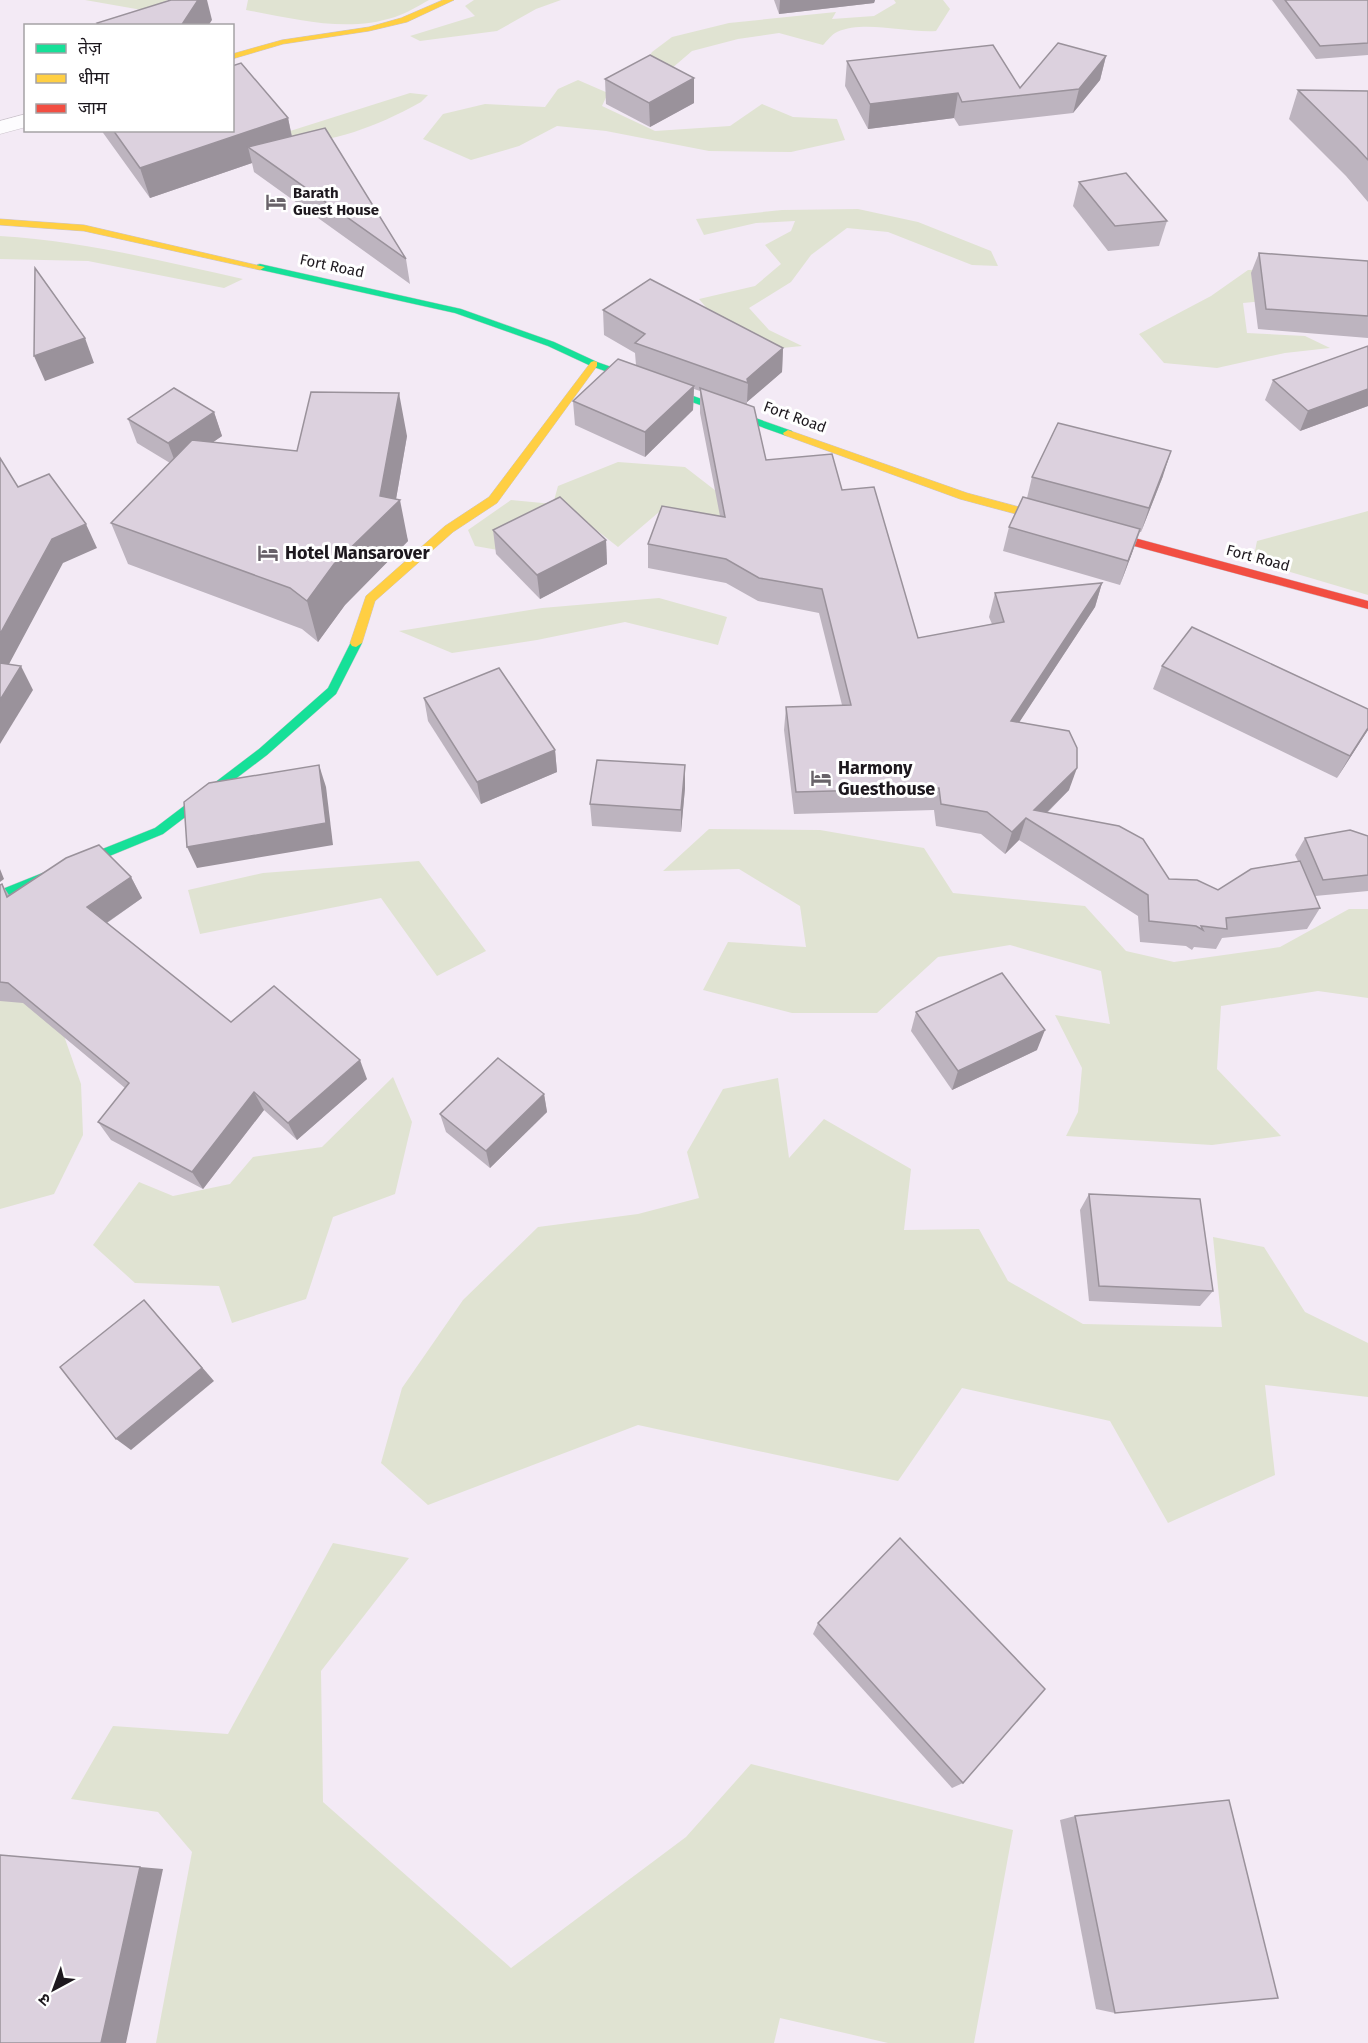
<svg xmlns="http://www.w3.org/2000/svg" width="1368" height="2043" font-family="'Fira Sans','Noto Sans Devanagari',sans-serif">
<rect width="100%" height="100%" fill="#f3eaf5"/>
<!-- green -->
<g fill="#e0e3d2">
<path d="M85,0H167L159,13Z"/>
<path d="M248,0H429C418,6 407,13 395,17C346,33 296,19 246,10Z"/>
<path d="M474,0H561L536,9L497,31L420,41L410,36L475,16L465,6Z"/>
<path d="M894,0H943L950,9L936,31C905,33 865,20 837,32C832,34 827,41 823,45L779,33L738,39L692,51L671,69L638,75L652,52L672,37L729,23L836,12L832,19L874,16L896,3Z"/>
<path d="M578,80L608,93L602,106L655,131L730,126L762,104L793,117L837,119L845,140L791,152L709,151L606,131L557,126L519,146L471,160L423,139L443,114L485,104L545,107L558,89Z"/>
<path d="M410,93L428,95L421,102C374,128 336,141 282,146L287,132Z"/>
<path d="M858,209L918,222L991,251L998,266L972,265L888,232L847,228L811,255L791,282L749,308L769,330L802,346L761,350L720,324L699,299L755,286L781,264L765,245L791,231L795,221L756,223L704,235L696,219L782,210Z"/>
<path d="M0,236C83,241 162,261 243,279L224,288L88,261L0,259Z"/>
<path d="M1306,269V297L1243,303L1247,333L1305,336L1330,348L1285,353L1217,368L1164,363L1139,334L1211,296L1248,270Z"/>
<path d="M618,462L685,467L729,501V523L659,512L618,547L571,510L498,550L475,546L468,530L511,500L553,504L558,486Z"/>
<path d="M1368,511V595L1253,561L1257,541Z"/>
<path d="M659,598L727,617L718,645L625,622L537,640L452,653L399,631L542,608Z"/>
<path d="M709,829L820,830L924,848L953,893L1085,906L1126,951L1174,962L1280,947L1349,909H1368V998L1318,991L1221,1006L1217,1069L1281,1136L1212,1145L1066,1136L1078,1112L1082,1068L1055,1015L1110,1024L1101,971L1010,945L938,957L877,1013H792L703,990L728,942L806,947L800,906L739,869L663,871Z"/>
<path d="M419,861L486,951L437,976L381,898L200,934L188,890L263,873Z"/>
<path d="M22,981L58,1019L81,1084L83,1135L54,1194L0,1209V994Z"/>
<path d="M393,1077L412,1122L395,1194L333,1217L306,1299L232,1323L219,1286L135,1283L93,1245L139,1182L173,1196L230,1184L253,1157L322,1147Z"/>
<path d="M778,1078L789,1158L824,1119L911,1169L904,1230L979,1229L1008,1281L1083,1324L1222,1327L1213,1237L1264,1247L1305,1312L1368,1343V1397L1265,1385L1275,1475L1168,1523L1110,1421L962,1388L898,1481L638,1425L428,1505L381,1463L402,1388L463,1300L538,1227L638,1214L699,1198L687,1152L723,1089Z"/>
<path d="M333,1543L409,1558L321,1671L323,1802L511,1968L686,1837L751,1764L1013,1830L974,2043H888L780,2018L774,2043H156L192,1852L158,1812L71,1799L113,1726L228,1734Z"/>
</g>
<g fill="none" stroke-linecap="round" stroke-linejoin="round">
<!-- street casing -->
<g stroke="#cbc4cc" stroke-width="1">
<path id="street" d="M26,114V127L0,134V121Z"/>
</g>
<!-- fast casing -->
<g stroke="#cbc4cc" stroke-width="1">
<g id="fast">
<path d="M260,264L461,309L554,342L597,362L792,431L793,433L788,436L784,435L591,366L548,346L455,313L257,269V265Z"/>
<path d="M356,639L362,643L336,694L267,755L163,834L0,901V890L155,828L259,749L328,688L352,640Z"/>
</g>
</g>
<!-- slow casing -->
<g stroke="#cbc4cc" stroke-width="1">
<g id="slow">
<path d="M443,0H454L407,22L369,31L283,44L232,59V54L282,40L369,27L401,18Z"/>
<path d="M0,219L84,225L265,267L260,270L84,231L0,225Z"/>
<path d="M594,361L597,362V366L497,503L453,532L375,601L362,643L356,647L352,646L350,643L366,596L445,526L489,497L591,362Z"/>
<path d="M788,430L967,493L1068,520L1069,523L1064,527L960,499L784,435L783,433Z"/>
</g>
</g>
<!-- jam casing -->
<g stroke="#cbc4cc" stroke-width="1">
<path id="jam" d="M1064,519L1368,601V609L1060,526L1059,523Z"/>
</g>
<!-- street -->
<use href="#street" fill="#fdfcfe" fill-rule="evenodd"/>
<!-- fast -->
<use href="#fast" fill="#16e098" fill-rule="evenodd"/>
<!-- slow -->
<use href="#slow" fill="#ffcf43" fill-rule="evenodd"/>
<!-- jam -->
<use href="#jam" fill="#f24e42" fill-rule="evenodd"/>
</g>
<!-- wall -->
<g fill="#bdb4bf">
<path d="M774,0H875L874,3L779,14Z"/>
<path d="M1272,0H1368V55L1316,59Z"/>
<path d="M1106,56L1100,80L1073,113L959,126L954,118L868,129L845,86L847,61L1020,88Z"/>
<path d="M605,79L694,103L650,127L606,104Z"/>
<path d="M1298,90L1368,91V202L1346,176L1289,119Z"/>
<path d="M288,118L292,136L406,259L410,284L254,172L252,163L150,198L101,130H232Z"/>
<path d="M1079,182L1167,221L1159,246L1108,251L1073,206Z"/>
<path d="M1259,253L1368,261V338L1258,329L1251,273Z"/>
<path d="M603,310L783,348L782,372L747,402V405L766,460L842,490L918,638L992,624L989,617L995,593L1102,583L1095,607L1019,722L1069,790L1047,813L1169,879L1218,890L1298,861L1295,855L1305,838L1368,836V891L1315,896L1320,908L1307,929L1222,938L1216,949L1194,947L1192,950L1186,946L1140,942L1138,916L1019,840L1005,854L981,834L936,826L934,810L794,814L784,730L786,707L842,705L819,613L758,601L726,583L648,568V544L720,516L700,413V391L694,389L693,410L645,457L575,425L573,401L636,365L635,353L604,335Z"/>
<path d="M1368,346V406L1300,431L1265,400L1273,380Z"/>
<path d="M214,412L222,436L213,442L297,451L407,436L396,499L408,541L345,605L318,642L302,629L128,564L111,523L170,463L137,443L128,419Z"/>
<path d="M1163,476L1141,532H1140L1120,585L1003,551L1009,527L1027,498L1032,477Z"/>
<path d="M493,530L606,540L607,564L540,599L496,554Z"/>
<path d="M1162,666L1368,709V730L1337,778L1153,689Z"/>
<path d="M424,698L555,750L557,772L481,804L428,721Z"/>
<path d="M685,788L681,832L592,826L590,804Z"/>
<path d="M131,877L142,898L107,923L231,1022L367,1079L297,1140L264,1110L203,1189L111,1140L98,1122L125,1088L23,1003L0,1001V885L2,884L9,895Z"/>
<path d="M916,1012L1037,1050L952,1090L911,1031Z"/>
<path d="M544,1094L547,1112L490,1168L446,1132L440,1114Z"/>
<path d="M1089,1194L1213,1291L1200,1306L1089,1301L1080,1210Z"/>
<path d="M818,1623L963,1783L952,1788L813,1634Z"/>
<path d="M1075,1816L1115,2013L1096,2009L1060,1820Z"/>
</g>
<!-- shaded-wall -->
<g fill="#9a929b">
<path d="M198,0H207L212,20L208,26H181Z"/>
<path d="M780,0H875L874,3L779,14Z"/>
<path d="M1106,56L1100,80L1073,113L1079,89Z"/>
<path d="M694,78V103L650,127L649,103Z"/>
<path d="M958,93L954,118L868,129L870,104Z"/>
<path d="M288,118L294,148L248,147L252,163L150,198L140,168Z"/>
<path d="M85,338L94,363L45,381L34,356Z"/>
<path d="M783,348L782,372L747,402L748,383L747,379Z"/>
<path d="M694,386L693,410L645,457V432Z"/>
<path d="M1368,389V406L1300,431L1308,411Z"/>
<path d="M399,393L407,436L395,505L400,500L408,541L345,605L318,642L307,601L380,496Z"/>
<path d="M214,412L222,436L177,467L168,443Z"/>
<path d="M1171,451L1163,476L1141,532L1149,508Z"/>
<path d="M86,524L97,548L63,563L0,681V634L52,539Z"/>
<path d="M1140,529L1132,553L1120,585L1128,561Z"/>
<path d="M606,540L607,564L540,599L537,575Z"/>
<path d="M1102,583L1095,607L1005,744L1011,721Z"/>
<path d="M21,666L33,690L0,744V700Z"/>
<path d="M1368,728V730L1364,736L1337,778L1350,756Z"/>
<path d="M555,750L557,772L481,804L477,782Z"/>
<path d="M319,765L326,787L333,845L197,868L187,847Z"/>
<path d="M685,765V788L681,832V810Z"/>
<path d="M1077,768L1069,790L1035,824L1034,810Z"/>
<path d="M1026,818L1019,840L1005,854L1012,832Z"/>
<path d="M0,869L4,879L0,882Z"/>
<path d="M131,877L142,898L99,928L87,907Z"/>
<path d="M1045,1030L1037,1050L952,1090L958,1071Z"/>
<path d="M360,1060L367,1079L297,1140L288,1123Z"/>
<path d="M254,1092L264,1110L203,1189L192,1172Z"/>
<path d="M544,1094L547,1112L490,1168L486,1151Z"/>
<path d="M157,1315L214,1381L131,1450L116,1439Z"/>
<path d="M140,1867L163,1869L126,2043H101Z"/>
</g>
<!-- building -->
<g fill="#dcd1de" stroke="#9a929b" stroke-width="1.5">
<path d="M171,0H198L181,26H100L97,23Z"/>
<path d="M1285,0H1368V43L1320,46Z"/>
<path d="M1058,43L1106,56L1079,89L962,102L958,93L870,104L847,61L993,45L1020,88Z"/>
<path d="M650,55L694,78L649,103L605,79Z"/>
<path d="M241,63L288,118L140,168L113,130H232V66Z"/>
<path d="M1298,90L1368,91V160L1357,148Z"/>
<path d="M325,128L406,259L248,147Z"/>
<path d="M1126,173L1167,221L1115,226L1079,182Z"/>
<path d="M1259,253L1368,261V316L1266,309Z"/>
<path d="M35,268L85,338L34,356Z"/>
<path d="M650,279L783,348L747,379L748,383L635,343L645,334L603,310Z"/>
<path d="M1368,346V389L1308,411L1273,380Z"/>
<path d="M618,359L694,386L645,432L573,401Z"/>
<path d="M174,388L214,412L168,443L128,419Z"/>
<path d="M700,388L754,407L766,460L832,454L842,490L874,487L918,638L1004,622L995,593L1102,583L1011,721L1069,731L1077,748V768L1034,810L1119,826L1143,839L1169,879L1197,880L1218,890L1251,869L1300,861L1320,908L1226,918L1227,929L1201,926L1203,930L1196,926L1149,921L1148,895L1026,818L1012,832L987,812L941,804L939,788L796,792L786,707L851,705L822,589L759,578L726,559L648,544L662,506L725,517Z"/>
<path d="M311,392L399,393L380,496L400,500L334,564L307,601L290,588L111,523L192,440L297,451Z"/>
<path d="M1058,423L1171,451L1149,508L1032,477Z"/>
<path d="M0,458L18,487L49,474L86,524L52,539L0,634Z"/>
<path d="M560,497L606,540L537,575L493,530Z"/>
<path d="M1023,497L1140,529L1128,561L1009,527Z"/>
<path d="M1192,627L1368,709V728L1350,756L1162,666Z"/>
<path d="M0,663L21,666L0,700Z"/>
<path d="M499,668L555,750L477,782L424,698Z"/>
<path d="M597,760L685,765L681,810L590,804Z"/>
<path d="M319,765L326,823L187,847L184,802L209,783Z"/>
<path d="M1350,830L1368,836V875L1323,880L1305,838Z"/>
<path d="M99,845L131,877L87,907L231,1022L274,986L360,1060L288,1123L254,1092L192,1172L98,1122L129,1083L8,983L0,982V885L2,884L7,897L66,858Z"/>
<path d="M1002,973L1045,1030L958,1071L916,1012Z"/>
<path d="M498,1058L544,1094L486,1151L440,1114Z"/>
<path d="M1089,1194L1200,1199L1213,1291L1099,1286Z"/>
<path d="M144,1300L202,1368L116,1439L60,1367Z"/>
<path d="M900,1538L1045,1689L963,1783L818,1623Z"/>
<path d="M1229,1800L1278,1998L1115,2013L1075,1816Z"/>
<path d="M0,1855L140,1867L101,2043H0Z"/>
</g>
<!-- icons -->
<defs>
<g id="hotel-bare" transform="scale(1.62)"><path d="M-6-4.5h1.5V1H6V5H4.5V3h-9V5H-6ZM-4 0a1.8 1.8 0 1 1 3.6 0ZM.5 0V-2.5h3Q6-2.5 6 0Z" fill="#686269" stroke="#fff" stroke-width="2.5" paint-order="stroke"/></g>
</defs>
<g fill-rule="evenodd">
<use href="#hotel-bare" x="276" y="202"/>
<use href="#hotel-bare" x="268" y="553"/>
<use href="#hotel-bare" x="821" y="778"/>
</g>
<g text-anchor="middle" stroke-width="6" stroke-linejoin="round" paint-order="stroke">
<!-- far-poi labels -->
<g font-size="15" font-weight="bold" fill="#1d181e" stroke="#fff" text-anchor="start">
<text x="293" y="198">Barath<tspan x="293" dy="17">Guest House</tspan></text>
</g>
<!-- far-street labels -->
<g font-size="15" fill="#1d181e" stroke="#fff">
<text transform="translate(332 266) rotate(12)" y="5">Fort Road</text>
<text transform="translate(795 417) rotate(20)" y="5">Fort Road</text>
<text transform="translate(1258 558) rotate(15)" y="5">Fort Road</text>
</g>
<!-- poi labels -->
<g font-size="18" font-weight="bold" fill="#1d181e" stroke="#fff" text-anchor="start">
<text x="285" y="559">Hotel Mansarover</text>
<text x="838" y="774">Harmony<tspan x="838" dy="21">Guesthouse</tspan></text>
</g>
</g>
<!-- legend -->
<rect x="24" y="24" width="210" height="108" fill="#ffffff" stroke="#a5a3a5" stroke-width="1.5"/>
<rect x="36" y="44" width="30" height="9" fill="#16e098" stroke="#a5a3a5" stroke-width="1.5"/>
<text x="78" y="54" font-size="18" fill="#1d181e">तेज़</text>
<rect x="36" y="74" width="30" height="9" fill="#ffcf43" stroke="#a5a3a5" stroke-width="1.5"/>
<text x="78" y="84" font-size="18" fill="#1d181e">धीमा</text>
<rect x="36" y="104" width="30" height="9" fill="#f24e42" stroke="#a5a3a5" stroke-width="1.5"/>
<text x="78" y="114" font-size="18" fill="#1d181e">जाम</text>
<!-- north arrow -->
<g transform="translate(54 1989) rotate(221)" stroke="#ffffff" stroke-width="4.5" paint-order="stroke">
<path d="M0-4.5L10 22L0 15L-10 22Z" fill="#1d181e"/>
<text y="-9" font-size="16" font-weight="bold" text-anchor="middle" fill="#1d181e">उ</text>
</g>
</svg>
